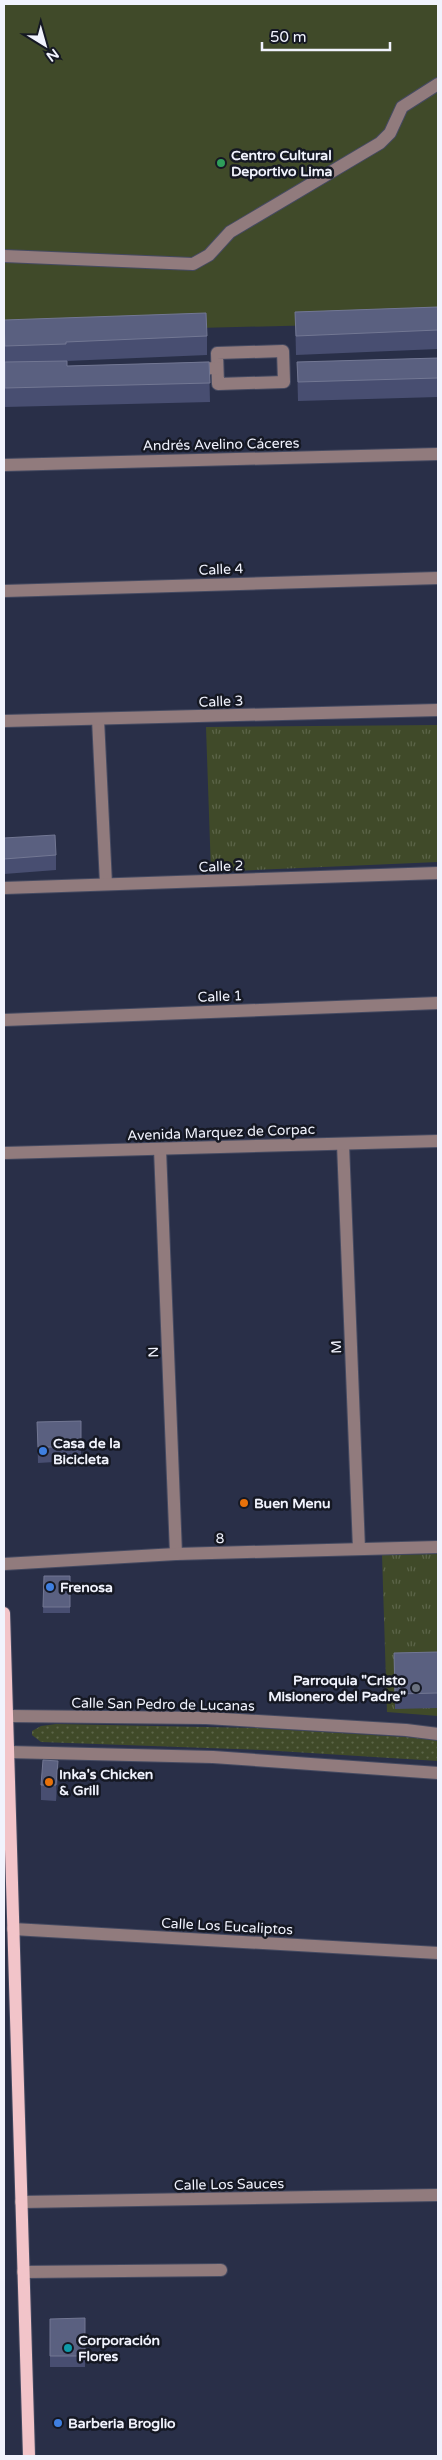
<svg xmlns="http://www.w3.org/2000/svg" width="442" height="2460" font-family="'Varela Round',sans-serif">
<defs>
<pattern id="grass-dots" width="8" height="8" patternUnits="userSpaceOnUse" patternTransform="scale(1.25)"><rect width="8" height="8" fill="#404a29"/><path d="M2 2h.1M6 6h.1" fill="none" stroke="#5c6549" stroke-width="1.8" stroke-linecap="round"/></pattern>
<pattern id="park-tufts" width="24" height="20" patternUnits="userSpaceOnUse" patternTransform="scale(1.25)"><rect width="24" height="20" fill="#404a29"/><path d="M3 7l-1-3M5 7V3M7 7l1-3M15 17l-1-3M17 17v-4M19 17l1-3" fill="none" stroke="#5c6549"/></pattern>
</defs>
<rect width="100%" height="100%" fill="#292f48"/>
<!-- grass -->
<path fill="url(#grass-dots)" d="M56,1724L257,1728L438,1739V1761L262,1750L41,1742L32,1735V1731L41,1726Z"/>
<!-- park -->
<g fill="url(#park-tufts)">
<path d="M438,725V862L211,872L206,727Z"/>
<path d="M438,1554V1716L387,1712L382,1555Z"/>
</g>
<!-- pitch -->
<path fill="#404a29" d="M4,4H438V322L4,333Z"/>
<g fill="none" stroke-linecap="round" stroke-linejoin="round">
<!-- minor casing -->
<g stroke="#454a61" stroke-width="14">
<g id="minor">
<path d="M4,256L193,264L209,255L230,232L380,143L390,133L402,107L438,84"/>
<path d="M283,351L284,382L218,384L217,353Z"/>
<path d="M194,369L217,368"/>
<path d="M4,465L438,454"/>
<path d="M4,591L438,578"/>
<path d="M98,719L106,884"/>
<path d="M4,721L438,710"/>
<path d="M4,888L438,873"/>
<path d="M4,1020L438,1003"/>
<path d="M343,1144L359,1549"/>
<path d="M160,1149L176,1554"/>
<path d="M4,1153L438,1141"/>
<path d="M4,1564L176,1554L438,1547"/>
<path d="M7,1716L206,1718L406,1730L438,1734"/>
<path d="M8,1752L213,1757L438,1773"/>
<path d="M13,1929L438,1953"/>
<path d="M21,2202L438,2195"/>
<path d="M23,2272L221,2270"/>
</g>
</g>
<!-- major casing -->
<g stroke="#454a61" stroke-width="14">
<path id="major" d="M4,1613L29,2456"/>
</g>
<!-- minor -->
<use href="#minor" stroke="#917b7d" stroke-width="12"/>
<!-- major -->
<use href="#major" stroke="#f2c4c9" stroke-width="12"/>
</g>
<!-- wall -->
<g fill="#484e71">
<path d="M438,307V349L296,355L295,312Z"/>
<path d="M4,320L207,336V355L66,361L67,366L209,362L210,402L5,407Z"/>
<path d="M438,358V397L298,401L297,362Z"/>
<path d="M4,838L56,855V870L4,874Z"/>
<path d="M81,1421V1456L55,1457V1462L38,1463L37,1422Z"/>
<path d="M44,1576H70V1613H43Z"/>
<path d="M438,1652V1708L395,1709L394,1653Z"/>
<path d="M58,1776L56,1801L41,1800V1785Z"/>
<path d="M50,2319L85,2356V2367H50Z"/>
</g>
<!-- shaded-wall -->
<path fill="#343a5a" d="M58,1761V1776L56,1801V1785Z"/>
<!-- building -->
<g fill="#5a6080" stroke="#727793">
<path d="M438,307V330L296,336L295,312Z"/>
<path d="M206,313L207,336L66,342V344L5,346L4,320Z"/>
<path d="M438,358V378L298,382L297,362Z"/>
<path d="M67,361V366L209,362L210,383L5,388V362Z"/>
<path d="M55,835L56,855L4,859V838Z"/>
<path d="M81,1421V1441L55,1442V1447H38L37,1422Z"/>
<path d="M44,1576H70V1607H43Z"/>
<path d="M438,1652V1693L395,1694L394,1653Z"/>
<path d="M43,1760L58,1761L56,1785H41Z"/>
<path d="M85,2318V2356H50V2319Z"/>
</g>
<!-- markers -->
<circle fill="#2e9e5b" stroke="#151823" stroke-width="2" cx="221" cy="163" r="5"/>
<g fill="#3f7fe0" stroke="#151823" stroke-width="2">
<circle cx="43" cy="1451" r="5"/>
<circle cx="50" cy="1587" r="5"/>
<circle cx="58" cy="2423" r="5"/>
</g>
<g fill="#e8710a" stroke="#151823" stroke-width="2">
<circle cx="244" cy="1503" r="5"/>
<circle cx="49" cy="1782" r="5"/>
</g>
<circle fill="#6b7280" stroke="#151823" stroke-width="2" cx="416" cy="1688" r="5"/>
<circle fill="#0f9aa8" stroke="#151823" stroke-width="2" cx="68" cy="2348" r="5"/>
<g text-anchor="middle" stroke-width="5" stroke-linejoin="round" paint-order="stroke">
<!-- poi labels -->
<g font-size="14" font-weight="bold" fill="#f1f3fd" stroke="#151823" text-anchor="start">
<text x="231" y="160">Centro Cultural<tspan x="231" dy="16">Deportivo Lima</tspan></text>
<text x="53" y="1448">Casa de la<tspan x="53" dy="16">Bicicleta</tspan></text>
<text x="254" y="1508">Buen Menu</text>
<text x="60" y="1592">Frenosa</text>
<text x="406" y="1685" text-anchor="end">Parroquia "Cristo<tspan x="406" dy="16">Misionero del Padre"</tspan></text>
<text x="59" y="1779">Inka's Chicken<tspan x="59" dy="16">&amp; Grill</tspan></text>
<text x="78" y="2345">Corporación<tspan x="78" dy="16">Flores</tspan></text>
<text x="68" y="2428">Barberia Broglio</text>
</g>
<!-- street labels -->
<g font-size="14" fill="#f1f3fd" stroke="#151823">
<text transform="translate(221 444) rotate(-1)" y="5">Andrés Avelino Cáceres</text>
<text transform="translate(221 569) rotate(-2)" y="5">Calle 4</text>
<text transform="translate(221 701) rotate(-2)" y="5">Calle 3</text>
<text transform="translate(221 866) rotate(-2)" y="5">Calle 2</text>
<text transform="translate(220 996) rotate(-2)" y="5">Calle 1</text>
<text transform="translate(221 1132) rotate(-2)" y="5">Avenida Marquez de Corpac</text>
<text transform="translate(336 1347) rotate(-92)" y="5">M</text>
<text transform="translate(153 1352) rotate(-92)" y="5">N</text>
<text transform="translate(220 1538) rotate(-2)" y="5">8</text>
<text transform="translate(163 1704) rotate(1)" y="5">Calle San Pedro de Lucanas</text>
<text transform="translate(227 1926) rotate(3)" y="5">Calle Los Eucaliptos</text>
<text transform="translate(229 2184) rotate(-1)" y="5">Calle Los Sauces</text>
</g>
</g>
<!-- border -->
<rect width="442" height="2460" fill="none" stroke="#f1f3fd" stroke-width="10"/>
<!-- north arrow -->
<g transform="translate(45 45) rotate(143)" stroke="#151823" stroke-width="4" paint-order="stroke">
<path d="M0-4L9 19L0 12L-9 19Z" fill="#f1f3fd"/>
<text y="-8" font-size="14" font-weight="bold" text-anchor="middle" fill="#f1f3fd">N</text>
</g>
<!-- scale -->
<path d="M262 42v8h128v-8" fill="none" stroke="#f1f3fd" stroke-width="2.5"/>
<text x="270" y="42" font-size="15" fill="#f1f3fd" stroke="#151823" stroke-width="4" paint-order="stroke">50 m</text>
</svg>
